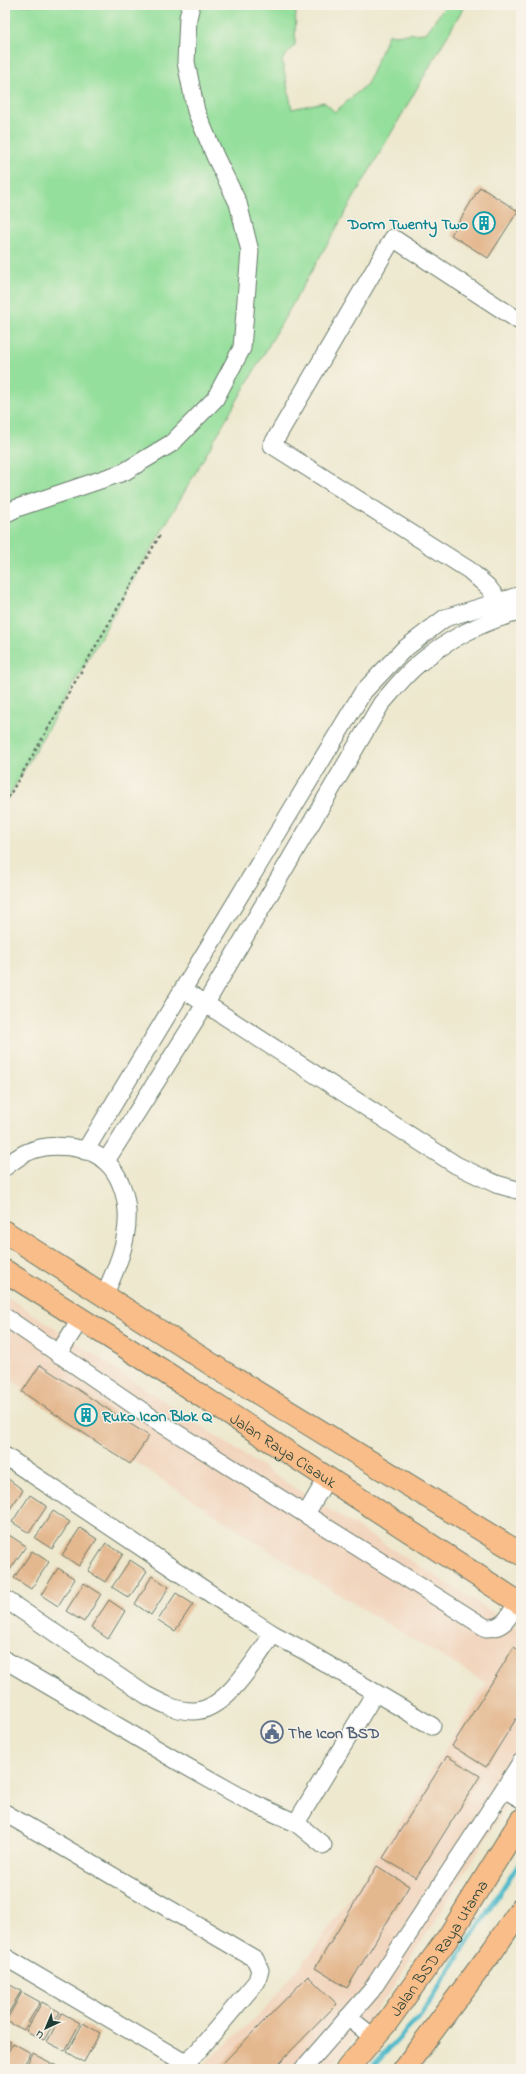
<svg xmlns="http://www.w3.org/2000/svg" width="526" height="2074" font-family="'Indie Flower',sans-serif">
<rect width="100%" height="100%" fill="#f7f3e8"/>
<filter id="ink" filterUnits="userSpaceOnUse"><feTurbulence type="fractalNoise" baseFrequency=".025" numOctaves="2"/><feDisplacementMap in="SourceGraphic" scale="8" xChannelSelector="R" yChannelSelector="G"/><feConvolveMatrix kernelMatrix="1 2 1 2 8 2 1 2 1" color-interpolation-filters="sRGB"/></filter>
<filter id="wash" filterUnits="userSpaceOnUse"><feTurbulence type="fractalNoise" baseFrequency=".012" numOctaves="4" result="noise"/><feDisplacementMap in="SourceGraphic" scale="16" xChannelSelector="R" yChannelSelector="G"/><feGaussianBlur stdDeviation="0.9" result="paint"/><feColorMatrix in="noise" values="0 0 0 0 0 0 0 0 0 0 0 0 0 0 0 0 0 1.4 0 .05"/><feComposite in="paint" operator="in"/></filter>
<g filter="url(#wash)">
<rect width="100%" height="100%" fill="#ede8ce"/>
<!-- built -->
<path fill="#f2d5be" d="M5,1295L279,1478L521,1630V1783L394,1986L343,2053L327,2069H198L263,2011L316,1947L400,1823L486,1683L305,1574L5,1376Z"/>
<!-- green -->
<path fill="#94df9b" stroke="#5a8e68" d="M5,5H296L295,45L282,60L292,109L324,102L335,112L367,84L388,35L426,33L446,5H465L5,803Z"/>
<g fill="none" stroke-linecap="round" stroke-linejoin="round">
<!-- stream -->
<path stroke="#4ebaca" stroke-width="5" d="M370,2069L420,2016L521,1860"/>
</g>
<g id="blocks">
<!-- building -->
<g fill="#e4b88f">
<path d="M480,187L518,211L488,258L451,235Z"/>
<path d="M40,1365L149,1436L130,1464L22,1392Z"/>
<path d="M7,1478L23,1490L5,1516V1480Z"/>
<path d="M30,1495L47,1506L29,1533L12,1522Z"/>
<path d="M53,1511L70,1522L52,1549L35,1538Z"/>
<path d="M80,1528L97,1539L79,1566L62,1555Z"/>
<path d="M9,1535L26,1546L8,1573L5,1571V1540Z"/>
<path d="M106,1543L123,1554L105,1582L88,1571Z"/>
<path d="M32,1551L49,1562L31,1589L14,1578Z"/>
<path d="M130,1560L147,1571L129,1598L112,1587Z"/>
<path d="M58,1568L75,1579L58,1606L41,1595Z"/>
<path d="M152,1576L169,1587L151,1615L135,1604Z"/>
<path d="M84,1583L101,1594L84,1622L66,1611Z"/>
<path d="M176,1593L193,1604L175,1631L158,1620Z"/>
<path d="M109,1600L125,1611L108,1639L91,1627Z"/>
<path d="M514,1647L521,1652V1711L486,1767L452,1746Z"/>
<path d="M447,1756L480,1776L416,1878L383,1858Z"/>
<path d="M377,1866L409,1886L347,1988L315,1968Z"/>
<path d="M308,1976L337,2004L273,2069H227L222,2064Z"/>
<path d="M5,1982L21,1991L5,2019Z"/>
<path d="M22,1992L40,2002L24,2030L6,2021Z"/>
<path d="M42,2002L60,2012L44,2040L26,2031Z"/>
<path d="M62,2013L80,2023L65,2051L47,2042Z"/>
<path d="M83,2023L100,2033L84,2062L67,2052Z"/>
<path d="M5,2039L11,2042L5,2053Z"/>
<path d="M13,2043L31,2053L21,2069H5V2057Z"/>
<path d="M33,2053L51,2063L48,2069H24Z"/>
<path d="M53,2064L62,2069H50Z"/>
</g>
</g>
</g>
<g filter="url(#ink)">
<use href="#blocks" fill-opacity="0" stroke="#67796a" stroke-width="1"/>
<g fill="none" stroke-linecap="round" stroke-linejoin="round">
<!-- minor casing -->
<g stroke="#67796a" stroke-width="19">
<g id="minor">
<path d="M5,514L17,508L124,472L172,443L215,399L242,348L250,251L238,203L215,156L196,111L186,62L188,18L191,5"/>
<path d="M499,601L488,587L469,570L272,445L393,238L521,322"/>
<path d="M184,990L456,1165L496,1184L521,1191"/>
<path d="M85,1151L363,692L403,650L445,618L521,595"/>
<path d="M106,1161L206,1003L381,704C392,692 403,677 416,666C445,641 483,620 521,612"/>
<path d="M5,1167C12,1162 20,1155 28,1152C49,1142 89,1145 106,1162C119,1173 126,1194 127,1211C129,1241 116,1269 104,1296"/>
<path d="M5,1317L151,1417L486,1628C504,1629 510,1616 517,1602"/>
<path d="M58,1354L80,1320"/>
<path d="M5,1456L226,1604L273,1634L303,1650L432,1726"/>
<path d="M306,1514L327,1478"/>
<path d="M5,1599L146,1695C161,1703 176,1711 193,1711C225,1712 256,1658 273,1634"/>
<path d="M5,1660L184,1765L248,1801L296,1823L323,1845"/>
<path d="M521,1762L504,1789L521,1799"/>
<path d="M5,1813L255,1959L260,1970L257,1981L198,2051L179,2069"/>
<path d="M296,1823L375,1693"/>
<path d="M5,1957L185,2063"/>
<path d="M348,2017L374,2038"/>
<path d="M303,2069L371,1991L504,1789"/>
</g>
</g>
<!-- major casing -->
<g stroke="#67796a" stroke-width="24">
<g id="major">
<path d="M5,1232L222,1371L521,1554"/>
<path id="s1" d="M5,1271L160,1369L521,1604"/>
<path id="s2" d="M347,2069L387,2022L449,1936L521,1820"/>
<path d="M404,2069L493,1950L521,1909"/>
</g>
</g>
<!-- path -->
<path stroke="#67796a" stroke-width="2.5" stroke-dasharray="3 3" stroke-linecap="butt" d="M5,803L160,535"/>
<!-- minor -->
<use href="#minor" stroke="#fff" stroke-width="17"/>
<!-- major -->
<use href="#major" stroke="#f8bd89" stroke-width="22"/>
</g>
</g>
<!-- icons -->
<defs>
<g id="building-ring" transform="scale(1.15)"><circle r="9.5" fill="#f7f3e8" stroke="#0f9aa8" stroke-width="1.5"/><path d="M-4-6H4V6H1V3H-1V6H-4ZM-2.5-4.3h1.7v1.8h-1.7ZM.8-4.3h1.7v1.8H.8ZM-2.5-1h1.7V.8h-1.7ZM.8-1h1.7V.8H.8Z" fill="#0f9aa8"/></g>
<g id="civic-ring" transform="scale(1.15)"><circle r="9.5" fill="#f7f3e8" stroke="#5c6f8a" stroke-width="1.5"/><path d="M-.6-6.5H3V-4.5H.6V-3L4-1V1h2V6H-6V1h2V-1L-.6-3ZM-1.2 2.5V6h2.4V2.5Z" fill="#5c6f8a"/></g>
</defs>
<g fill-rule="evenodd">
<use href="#building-ring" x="484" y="223"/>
<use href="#building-ring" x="86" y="1415"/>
<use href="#civic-ring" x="272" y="1732"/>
</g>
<g text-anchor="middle" stroke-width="3" stroke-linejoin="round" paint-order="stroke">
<!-- culture labels -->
<g font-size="16" font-weight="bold" fill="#0d838f" stroke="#f7f3e8" text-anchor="end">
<text x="468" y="229">Dorm Twenty Two</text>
<text x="102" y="1421" text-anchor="start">Ruko Icon Blok Q</text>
</g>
<!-- street labels -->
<g font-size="16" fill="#1f3d34" stroke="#f7f3e8">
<text dy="6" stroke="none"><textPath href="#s1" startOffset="331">Jalan Raya Cisauk</textPath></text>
<text dy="6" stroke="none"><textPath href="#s2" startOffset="152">Jalan BSD Raya Utama</textPath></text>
</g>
<!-- service labels -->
<g font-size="16" font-weight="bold" fill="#4e5e75" stroke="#f7f3e8" text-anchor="start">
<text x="288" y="1738">The Icon BSD</text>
</g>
</g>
<!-- margin -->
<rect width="526" height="2074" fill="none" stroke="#f7f3e8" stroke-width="20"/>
<!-- north arrow -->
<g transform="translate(46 2028) rotate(224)" stroke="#f7f3e8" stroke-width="3" paint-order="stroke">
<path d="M0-3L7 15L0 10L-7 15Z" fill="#1f3d34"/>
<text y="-6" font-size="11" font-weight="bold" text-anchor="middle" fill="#1f3d34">U</text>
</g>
</svg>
